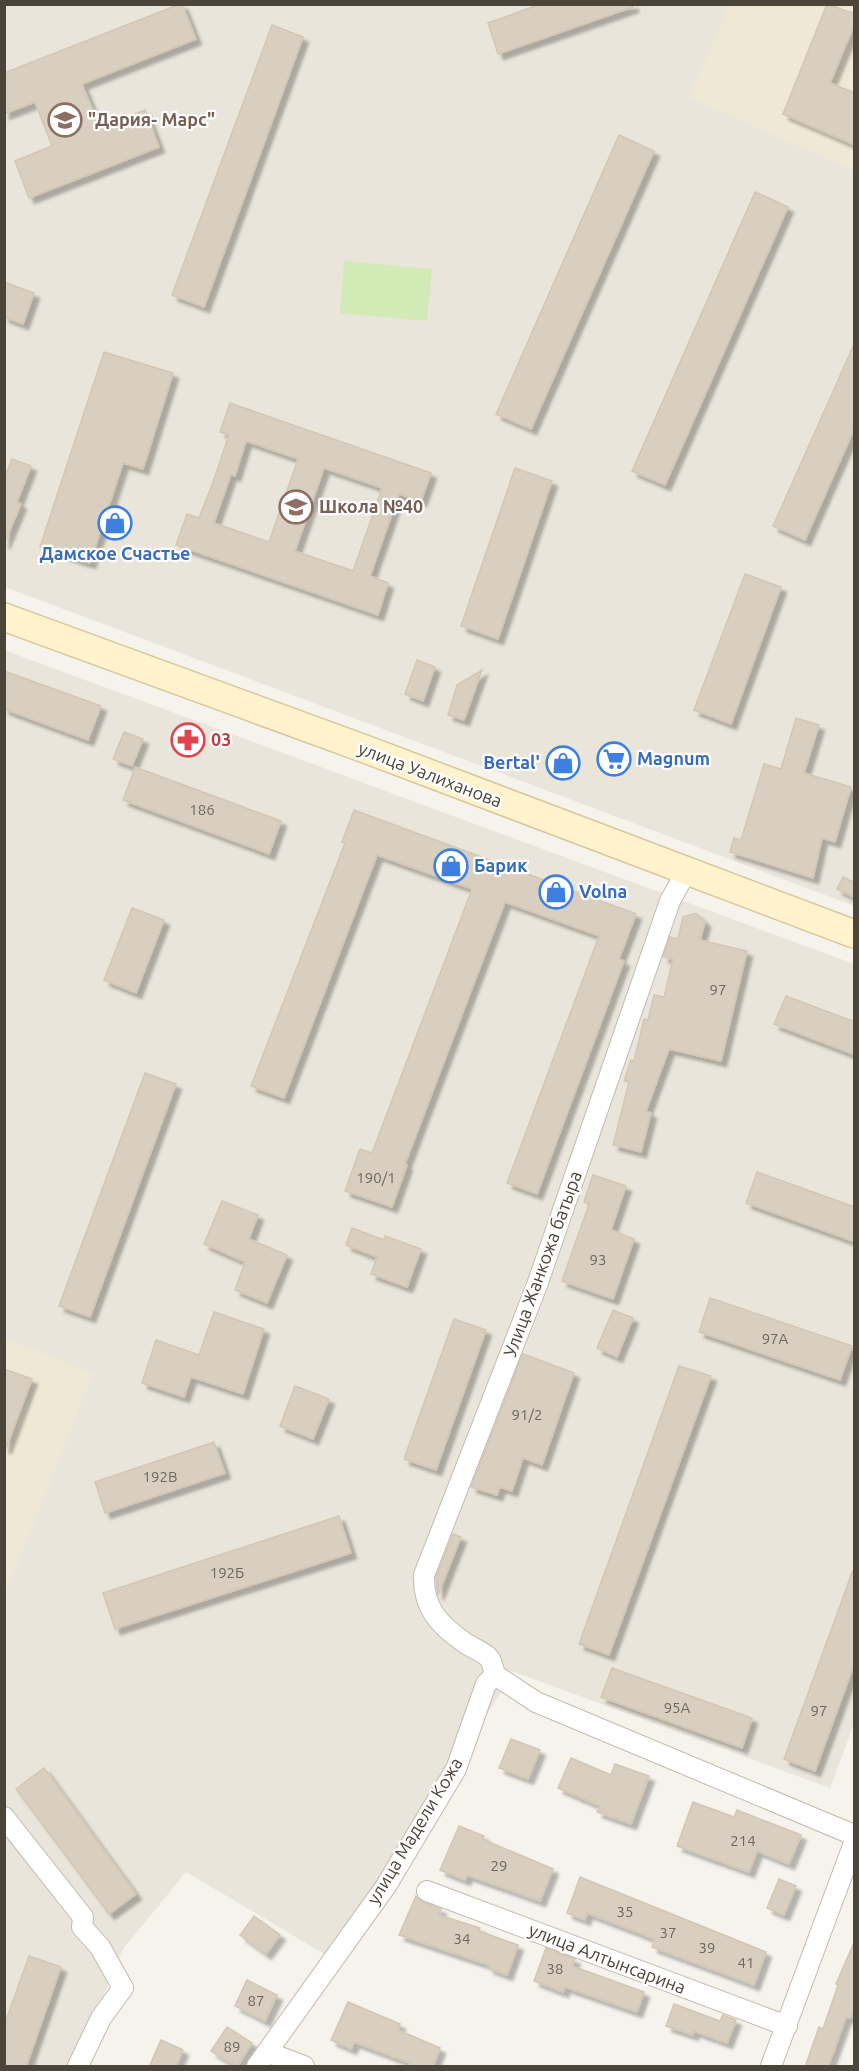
<svg xmlns="http://www.w3.org/2000/svg" width="859" height="2071" font-family="Ubuntu,sans-serif">
<defs>
<filter id="shadow"><feDropShadow dx="5.5" dy="5.5" stdDeviation="1.5" flood-color="#0004"/></filter>
</defs>
<rect width="100%" height="100%" fill="#f6f3ec"/>
<!-- residential -->
<g fill="#eae5da">
<path d="M4,5H854V906L5,587Z"/>
<path d="M4,650L854,964V1724L830,1788L514,1672L331,1958L186,1872L123,1949L74,2066H5Z"/>
</g>
<!-- education -->
<g fill="#efe8d6">
<path d="M730,5H854V171L689,97Z"/>
<path d="M5,1338L93,1374L5,1595Z"/>
</g>
<!-- green -->
<path fill="#d2eab5" d="M344,261L432,269L427,321L340,313Z"/>
<!-- building -->
<g fill="#d8cfc1" stroke="#d3c7b4" stroke-width="1.5" fill-rule="evenodd" filter="url(#shadow)">
<path d="M180,4H182L196,39L82,84L100,128L145,110L159,147L29,198L15,161L52,146L35,102L4,114V73Z"/>
<path d="M541,4H633V7L498,54L488,23Z"/>
<path d="M827,4L855,14V23L830,83L855,93V145L783,114Z"/>
<path d="M272,25L303,37L204,307L172,295Z"/>
<path d="M619,135L654,151L531,429L496,414Z"/>
<path d="M755,192L788,207L665,485L632,471Z"/>
<path d="M4,282L34,293L23,324L4,317Z"/>
<path d="M855,342V427L805,540L773,526Z"/>
<path d="M104,352L173,373L143,469L123,463L90,563L40,547Z"/>
<path d="M230,403L431,473L421,501L399,494L370,576L388,583L378,615L176,545L187,514L199,518L212,485L229,435L220,432ZM246,441L298,459L269,542L214,523L231,474L235,476ZM324,468L382,488L353,571L295,551Z"/>
<path d="M12,459L31,466L17,502L21,504L4,544V479Z"/>
<path d="M515,468L552,481L498,639L461,626Z"/>
<path d="M745,574L781,587L731,724L694,710Z"/>
<path d="M417,660L435,667L423,701L405,694Z"/>
<path d="M482,670L464,720L448,715L457,685Z"/>
<path d="M4,671L101,706L88,740L4,709Z"/>
<path d="M796,718L819,725L804,773L851,787L835,842L822,838L813,878L730,852L734,838L741,840L764,764L781,769Z"/>
<path d="M124,732L143,739L132,766L113,759Z"/>
<path d="M135,767L281,821L269,854L123,800Z"/>
<path d="M354,810L636,914L619,959L624,961L537,1194L507,1183L599,936L505,902L405,1164L407,1165L392,1207L345,1191L360,1149L372,1153L472,889L377,855L284,1098L251,1086L345,843L342,842Z"/>
<path d="M843,877L855,883V898L837,889Z"/>
<path d="M132,908L164,920L136,993L104,980Z"/>
<path d="M696,913L705,922L700,940L747,951L721,1061L669,1049L646,1111L651,1113L641,1152L613,1145L629,1082L624,1081L631,1060L634,1061L644,1019L648,1020L654,995L664,997L673,959L663,957L670,937L678,939L683,917Z"/>
<path d="M786,996L855,1022V1055L774,1024Z"/>
<path d="M145,1073L176,1084L90,1317L59,1306Z"/>
<path d="M757,1172L855,1207V1242L746,1203Z"/>
<path d="M593,1175L626,1186L611,1230L634,1239L613,1299L562,1281L589,1204L584,1202Z"/>
<path d="M222,1201L258,1215L249,1239L287,1255L267,1303L235,1290L245,1262L204,1244Z"/>
<path d="M352,1228L384,1240L385,1236L421,1249L407,1287L371,1274L377,1257L346,1245Z"/>
<path d="M710,1298L852,1346L840,1380L699,1332Z"/>
<path d="M613,1310L633,1318L617,1357L597,1348Z"/>
<path d="M214,1312L264,1329L243,1394L191,1377L184,1397L142,1383L156,1340L199,1355Z"/>
<path d="M454,1319L486,1330L436,1470L404,1459Z"/>
<path d="M523,1354L574,1373L542,1465L523,1458L512,1491L500,1487L497,1495L471,1487Z"/>
<path d="M679,1366L711,1376L609,1655L579,1644Z"/>
<path d="M4,1369L32,1379L6,1448H4Z"/>
<path d="M295,1386L329,1399L313,1439L280,1426Z"/>
<path d="M214,1442L225,1473L105,1513L95,1482Z"/>
<path d="M339,1516L351,1553L115,1629L103,1593Z"/>
<path d="M453,1534L461,1537L438,1595L436,1577Z"/>
<path d="M853,1570L855,1662L815,1771L784,1759Z"/>
<path d="M612,1668L752,1718L742,1748L601,1697Z"/>
<path d="M511,1739L540,1750L528,1779L499,1768Z"/>
<path d="M571,1758L611,1775L615,1764L649,1776L631,1824L597,1812L600,1806L558,1788Z"/>
<path d="M44,1768L136,1894L109,1914L16,1789Z"/>
<path d="M693,1802L734,1817L737,1810L801,1835L789,1864L757,1851L749,1872L677,1846Z"/>
<path d="M459,1826L484,1836L482,1839L553,1869L540,1901L467,1875L465,1880L440,1870Z"/>
<path d="M580,1877L766,1952L754,1985L652,1947L655,1939L587,1913L585,1920L567,1913Z"/>
<path d="M779,1879L796,1886L784,1915L767,1908Z"/>
<path d="M416,1896L423,1902L441,1909L439,1915L480,1928L479,1931L518,1945L507,1975L488,1968L489,1965L399,1935Z"/>
<path d="M254,1916L280,1935L266,1954L240,1935Z"/>
<path d="M855,1940V2008L851,2018L846,2017L828,2067H805L819,2027L823,2029L838,1985L836,1984Z"/>
<path d="M546,1948L575,1959L572,1966L644,1992L637,2012L565,1987L563,1992L534,1981Z"/>
<path d="M29,1956L61,1967L26,2067H4V2026Z"/>
<path d="M247,1980L277,1995L265,2021L235,2006Z"/>
<path d="M348,2002L400,2024L398,2030L440,2048L433,2067H408L410,2063L354,2042L351,2049L331,2040Z"/>
<path d="M674,2004L720,2021L723,2015L736,2020L727,2043L694,2031L693,2035L666,2026Z"/>
<path d="M227,2027L252,2043L237,2067L211,2051Z"/>
<path d="M161,2040L183,2050L176,2067H149Z"/>
</g>
<g fill="none" stroke-linecap="round" stroke-linejoin="round">
<!-- street casing -->
<g stroke="#c2bbae" stroke-width="22">
<g id="street">
<path d="M495,1675C493,1670 493,1662 489,1658C483,1651 472,1648 465,1643C439,1625 423,1608 424,1575L537,1285L670,901L686,872"/>
<path d="M4,1817L83,1917L82,1927L100,1947L123,1988L101,2018L78,2066"/>
<path d="M427,1891L787,2026"/>
<path d="M267,2052L304,2066"/>
<path d="M257,2066L386,1886L456,1769L486,1684L495,1675L536,1702L854,1835"/>
<path d="M771,2066L854,1843"/>
</g>
</g>
<!-- secondary casing -->
<g stroke="#d6c79b" stroke-width="30">
<path id="secondary" d="M4,617L365,749L854,934"/>
</g>
<!-- street -->
<use href="#street" stroke="#fff" stroke-width="20"/>
<!-- secondary -->
<use href="#secondary" stroke="#fff3cd" stroke-width="27"/>
</g>
<!-- icons -->
<defs>
<g id="school-ring" transform="scale(1.725)"><circle r="9.5" fill="#fff" stroke="#8d6e63" stroke-width="1.5"/><path d="M0-5L7-2L0 1L-7-2ZM-4 1L0 2.5L4 1V4Q0 6-4 4Z" fill="#8d6e63"/></g>
<g id="shop-ring" transform="scale(1.725)"><circle r="9.5" fill="#fff" stroke="#3f7fe0" stroke-width="1.5"/><path d="M-5-2.5h2.3a2.7 3.5 0 0 1 5.4 0H5L5.5 6h-11ZM-1.5-2.5h3a1.5 2.3 0 0 0-3 0Z" fill="#3f7fe0"/></g>
<g id="pharmacy-ring" transform="scale(1.725)"><circle r="9.5" fill="#fff" stroke="#e0444e" stroke-width="1.5"/><path d="M-2-6h4v4h4v4h-4v4h-4v-4h-4v-4h4Z" fill="#e0444e"/></g>
<g id="supermarket-ring" transform="scale(1.725)"><circle r="9.5" fill="#fff" stroke="#3f7fe0" stroke-width="1.5"/><path d="M-6-5.5h2.5l.6 2H6L4.5 2H-2.5L-4.4-4H-6ZM-1.5 3.2a1.3 1.3 0 1 0 .1 0ZM3 3.2a1.3 1.3 0 1 0 .1 0Z" fill="#3f7fe0"/></g>
</defs>
<g fill-rule="evenodd">
<use href="#school-ring" x="65" y="120"/>
<use href="#school-ring" x="296" y="507"/>
<use href="#shop-ring" x="115" y="523"/>
<use href="#pharmacy-ring" x="188" y="740"/>
<use href="#supermarket-ring" x="614" y="759"/>
<use href="#shop-ring" x="563" y="763"/>
<use href="#shop-ring" x="451" y="866"/>
<use href="#shop-ring" x="556" y="892"/>
</g>
<g text-anchor="middle" stroke-width="4.5" stroke-linejoin="round" paint-order="stroke">
<!-- number labels -->
<g font-size="15" fill="#6e675b">
<text x="202" y="815">186</text>
<text x="718" y="995">97</text>
<text x="376" y="1183">190/1</text>
<text x="598" y="1265">93</text>
<text x="775" y="1344">97А</text>
<text x="527" y="1420">91/2</text>
<text x="160" y="1482">192В</text>
<text x="227" y="1578">192Б</text>
<text x="677" y="1713">95А</text>
<text x="819" y="1716">97</text>
<text x="743" y="1846">214</text>
<text x="499" y="1871">29</text>
<text x="625" y="1917">35</text>
<text x="668" y="1938">37</text>
<text x="462" y="1944">34</text>
<text x="707" y="1953">39</text>
<text x="746" y="1968">41</text>
<text x="555" y="1974">38</text>
<text x="256" y="2006">87</text>
<text x="232" y="2052">89</text>
</g>
<!-- education labels -->
<g font-size="18" font-weight="bold" fill="#785e54" stroke="#fff" text-anchor="start">
<text x="88" y="126">"Дария- Марс"</text>
<text x="319" y="513">Школа №40</text>
</g>
<!-- shop labels -->
<g font-size="18" font-weight="bold" fill="#366cbe" stroke="#fff" text-anchor="start">
<text x="115" y="560" text-anchor="middle">Дамское Счастье</text>
<text x="637" y="765">Magnum</text>
<text x="540" y="769" text-anchor="end">Bertal'</text>
<text x="474" y="872">Барик</text>
<text x="579" y="898">Volna</text>
</g>
<!-- health labels -->
<g font-size="18" font-weight="bold" fill="#be3a42" stroke="#fff" text-anchor="start">
<text x="211" y="746">03</text>
</g>
<!-- street labels -->
<g font-size="18" fill="#4b4439" stroke="#fff">
<text transform="translate(430 775) rotate(21)" y="6">улица Уалиханова</text>
<text transform="translate(543 1264) rotate(-70)" y="6">Улица Жанкожа батыра</text>
<text transform="translate(415 1831) rotate(-59)" y="6">улица Мадели Кожа</text>
<text transform="translate(607 1959) rotate(21)" y="6">улица Алтынсарина</text>
</g>
</g>
<!-- border -->
<rect width="859" height="2071" fill="none" stroke="#4b4439" stroke-width="12"/>
</svg>
